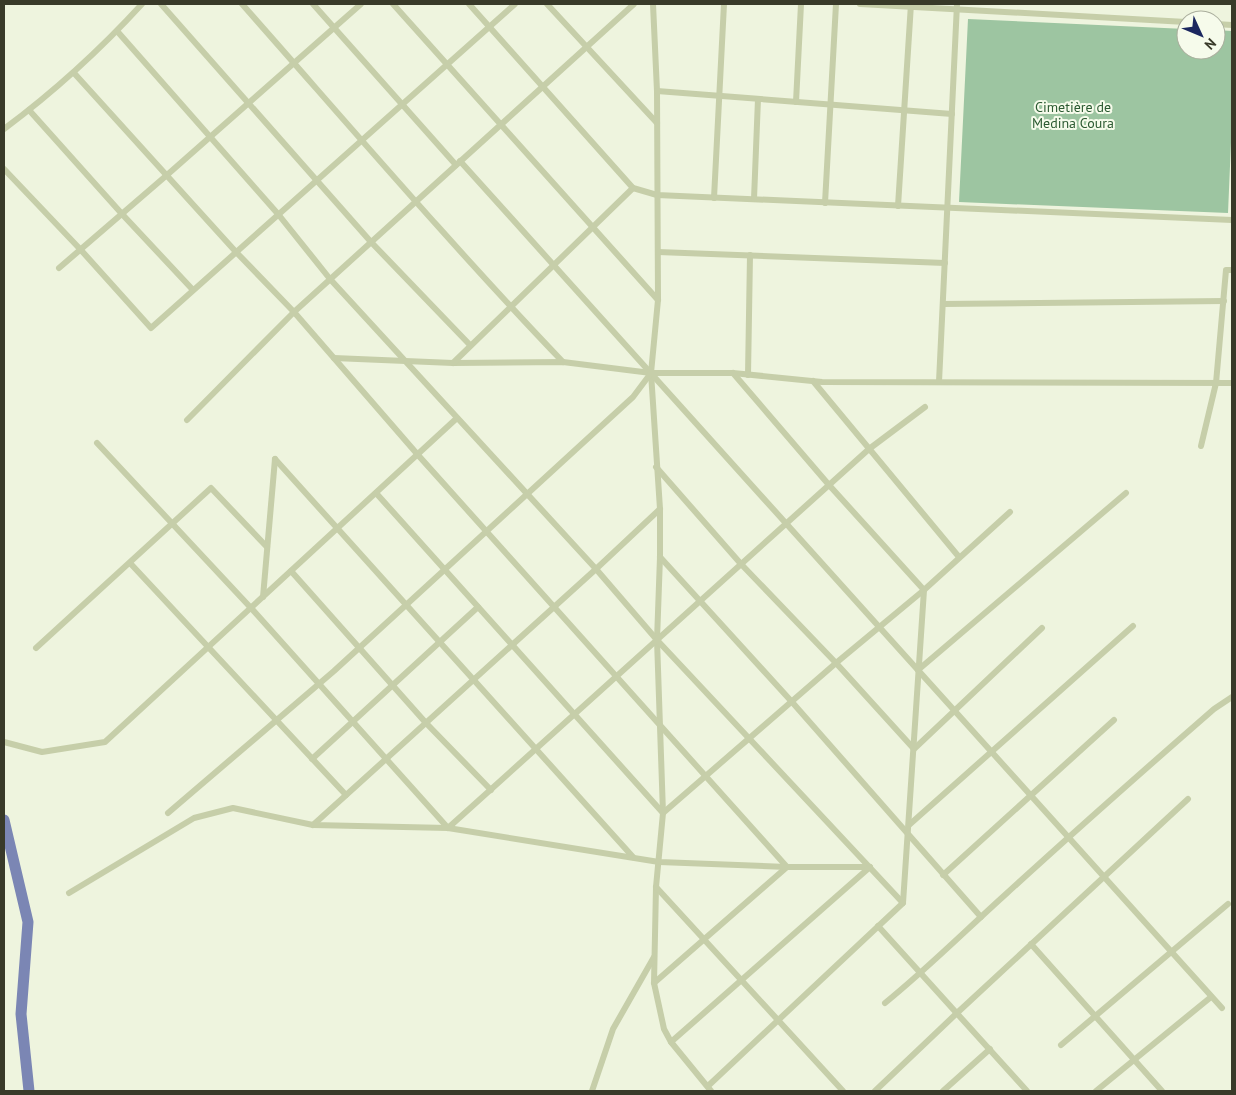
<svg xmlns="http://www.w3.org/2000/svg" width="1236" height="1095" font-family="'PT Sans',sans-serif">
<rect width="100%" height="100%" fill="#eef4de"/>
<!-- green -->
<path fill="#9dc5a1" d="M968,19L1186,29V50H1216V30L1232,31V119L1228,213L959,202Z"/>
<g fill="none" stroke-linecap="round" stroke-linejoin="round">
<!-- river -->
<path stroke="#7b86b4" stroke-width="11" d="M4,820L28,922L21,1014L29,1091"/>
<!-- street -->
<g stroke="#c6cea9" stroke-width="6">
<path d="M161,4L371,242L470,345"/>
<path d="M242,4C348,124 452,246 563,362"/>
<path d="M313,4L456,165"/>
<path d="M393,4L658,300"/>
<path d="M469,4L633,188L657,195L1232,220"/>
<path d="M547,4L657,123"/>
<path d="M653,4L657,91L658,300L651,373L660,509V557L657,640L663,813L656,887L654,983L664,1029L671,1042L711,1091"/>
<path d="M860,4L1186,22"/>
<path d="M1216,24L1232,25"/>
<path d="M117,31L278,214L330,279L596,569L657,640L903,903"/>
<path d="M74,73L236,252L294,312L418,455L787,867L654,983"/>
<path d="M657,91L952,114"/>
<path d="M796,102L801,4"/>
<path d="M29,110L122,214L193,290"/>
<path d="M4,129C55,91 99,51 142,4"/>
<path d="M460,161L1222,1008"/>
<path d="M4,169L80,249L151,328L515,4"/>
<path d="M714,198L724,4"/>
<path d="M754,199L758,99"/>
<path d="M825,203L836,4"/>
<path d="M898,206L911,4"/>
<path d="M658,252L945,263"/>
<path d="M59,268L167,175L361,4"/>
<path d="M943,304L1224,301"/>
<path d="M334,358L453,363L563,362L651,373"/>
<path d="M453,363L633,188"/>
<path d="M748,375L750,255"/>
<path d="M813,381L959,557"/>
<path d="M939,382L957,4"/>
<path d="M187,420L294,312L634,4"/>
<path d="M97,443L251,608L448,828L869,449L925,407"/>
<path d="M1201,446L1216,383L1226,270H1232"/>
<path d="M275,459L633,857"/>
<path d="M656,467L741,564L836,663L914,749L1042,628"/>
<path d="M376,493L663,813L836,663L924,590L1010,512"/>
<path d="M660,557L792,702L981,917"/>
<path d="M130,563L346,795"/>
<path d="M291,571L426,723L491,790"/>
<path d="M263,597L275,459"/>
<path d="M36,648L211,488L267,547"/>
<path d="M918,670L1126,493"/>
<path d="M4,742L42,752L105,742L457,418"/>
<path d="M312,759L478,607"/>
<path d="M168,813L334,671L633,397L651,373H733L822,382L1232,383"/>
<path d="M313,825L596,569L660,509"/>
<path d="M909,825L1133,626"/>
<path d="M943,875L1114,720"/>
<path d="M656,887L843,1091"/>
<path d="M69,893L194,818L233,808L313,825L448,828L659,862L787,867H870"/>
<path d="M878,926L1027,1091"/>
<path d="M1031,944L1162,1091"/>
<path d="M885,1003C927,969 966,930 1006,894C1075,831 1144,770 1214,709L1232,697"/>
<path d="M671,1042L870,867"/>
<path d="M1061,1045L1228,904"/>
<path d="M708,1086L903,903L924,590L829,485L733,373"/>
<path d="M592,1091L613,1029L654,957"/>
<path d="M875,1091L957,1013L1188,799"/>
<path d="M943,1091L990,1049"/>
<path d="M1096,1091L1211,997"/>
</g>
</g>
<g text-anchor="middle" stroke-width="4" stroke-linejoin="round" paint-order="stroke">
<!-- park labels -->
<g font-size="14" fill="#2b5a31" stroke="#f6fbeb">
<text x="1073" y="112">Cimetière de<tspan x="1073" dy="16">Medina Coura</tspan></text>
</g>
</g>
<!-- border -->
<rect width="1236" height="1095" fill="none" stroke="#393a29" stroke-width="10"/>
<!-- north arrow -->
<g transform="translate(1201 35) rotate(134)"><circle r="24" fill="#f6fbeb" stroke="#aaae9d"/>
<path d="M0-4L9 19L0 12L-9 19Z" fill="#1b275f"/>
<text y="-8" font-size="14" font-weight="bold" text-anchor="middle" fill="#393a29">N</text>
</g>
</svg>
